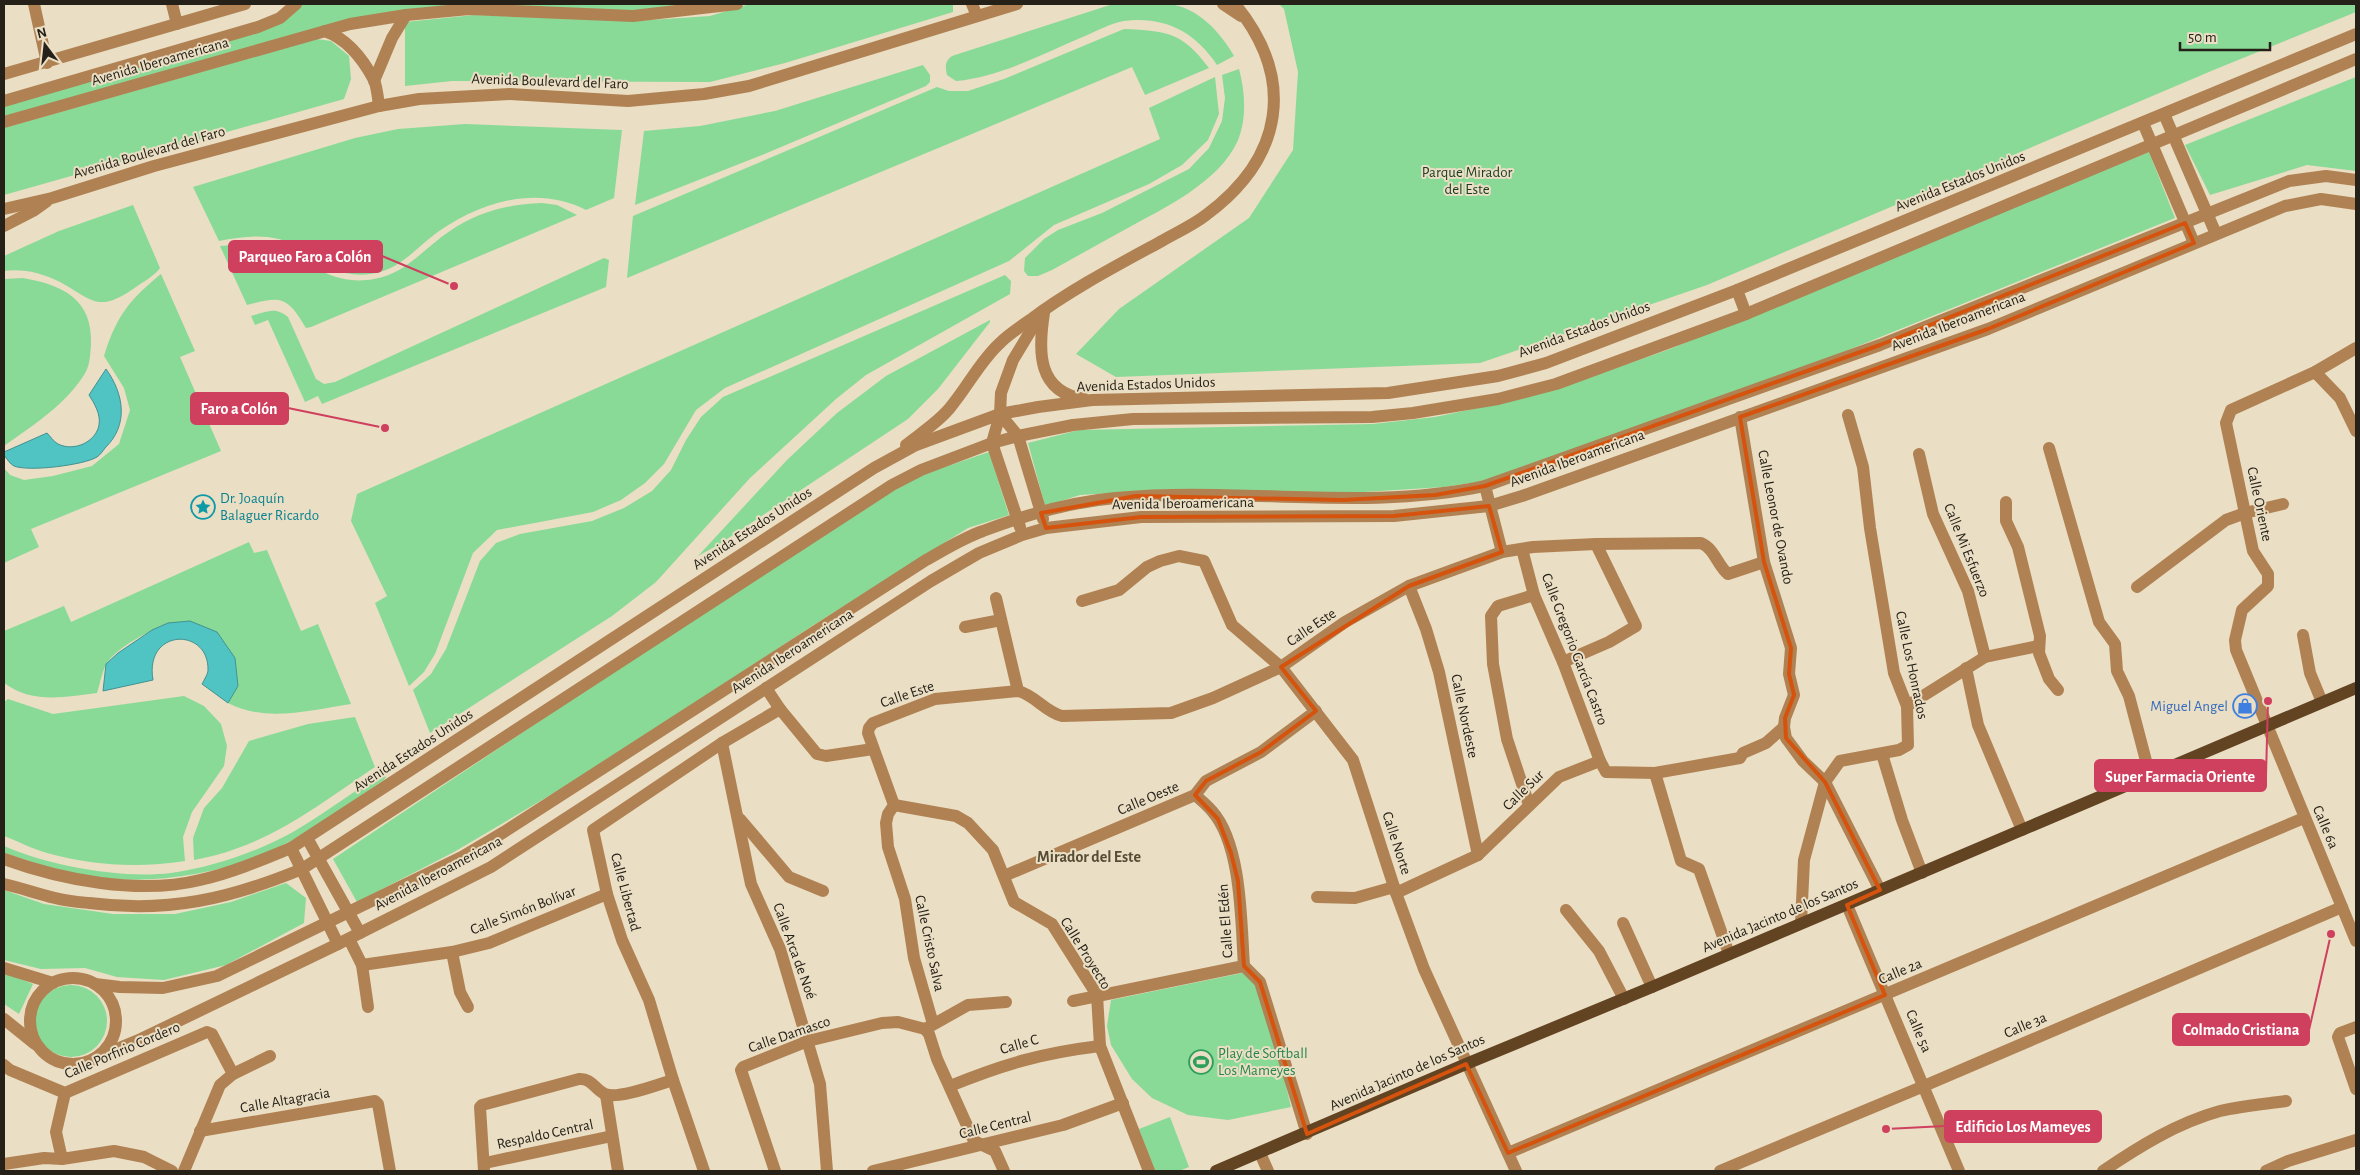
<svg xmlns="http://www.w3.org/2000/svg" width="2360" height="1175" font-family="'Alegreya Sans',sans-serif">
<rect width="100%" height="100%" fill="#eadec4"/>
<!-- green -->
<g fill="#89da97">
<path d="M299,4H727L624,12H405L4,118V104L252,32Z"/>
<path d="M750,4H953V12L785,63L710,82L452,81L405,86V22L474,15L635,21L710,16Z"/>
<path d="M1113,4C1131,4 1151,2 1168,4C1198,7 1220,32 1234,56L1217,65C1195,32 1165,16 1124,21C1111,23 1097,31 1085,36C1044,53 1001,77 956,81L947,75C945,66 945,61 952,56Z"/>
<path d="M1279,4H2356V12L2216,69L1707,285L1480,363L1116,377L1076,354L1119,309L1249,218L1293,150L1298,72L1284,9Z"/>
<path d="M1124,29C1167,31 1182,32 1209,68L1145,95L1132,67L627,278L633,216L937,87L949,91H968L1004,79Z"/>
<path d="M317,39L331,41L349,56L351,79L344,99L4,195V128Z"/>
<path d="M923,65L930,75V82L926,86L762,155L635,205L644,131L700,126L775,111Z"/>
<path d="M1239,69C1245,91 1247,118 1238,140C1220,182 1164,208 1126,229C1101,243 1077,256 1052,270L1038,276H1028L1024,271L1025,258L1044,239L1058,230L1102,213L1189,169L1209,148L1222,121L1225,98L1222,75Z"/>
<path d="M1215,77L1219,114L1208,140L1182,165L1149,184L1054,225L1009,261L725,388L696,410L664,464L645,483L621,500L593,512L497,530L473,553L435,654L424,672L409,686L375,603L387,596L351,521L357,494L1160,139L1149,108Z"/>
<path d="M2356,77V171L2307,165L2210,195L2185,145Z"/>
<path d="M465,124L622,130L614,198L586,210C535,183 473,204 430,238C414,251 401,266 380,272C351,280 326,269 302,253C295,248 287,241 279,239C259,234 238,237 219,241L193,187L355,138L398,129Z"/>
<path d="M2149,152L2175,218L1821,361L1484,481L1444,487L1348,493L1179,489L1080,495L1045,506L1028,443L1079,430L1373,424L1435,417L1502,403L1565,386L1670,349Z"/>
<path d="M542,203L557,205L577,215L311,327L306,328C287,296 281,296 247,305L220,246C236,245 254,239 269,243C277,244 286,251 293,255C320,271 341,285 374,279C406,274 424,248 450,231C478,212 508,204 542,203Z"/>
<path d="M133,205L160,268C154,276 143,282 136,287C98,314 93,300 60,282C43,273 22,268 4,271V256L59,231Z"/>
<path d="M604,258L609,260L606,287L322,404L318,396L305,402L268,320L255,325L251,316C266,312 275,306 288,317L316,379L324,384L335,382Z"/>
<path d="M161,274L195,351L180,357L221,451L31,529L39,547L4,563V468L10,475L24,480L53,476L92,466L119,444L130,410L124,388L104,356C116,317 129,300 161,274Z"/>
<path d="M1005,275L1011,281L1010,294L866,375L836,399L750,478L656,582L612,616L430,733L413,690L431,674L446,649L480,561L496,543L520,534L592,521L624,508L652,491L671,470L686,440L701,417L723,397Z"/>
<path d="M23,278C63,285 93,299 91,345C90,356 90,366 84,375C65,405 32,426 4,446V279Z"/>
<path d="M990,320V322L938,389L908,419L718,545L698,556L787,460L837,413L886,376Z"/>
<path d="M989,452L1009,515L968,528L812,626L581,777L454,852L357,902L333,859L598,682L912,478Z"/>
<path d="M249,542L254,553L267,550L301,631L318,624L351,704C310,710 266,723 228,703L238,686L235,658L168,623C151,630 117,647 107,663C102,671 100,684 97,693C63,697 33,704 4,683V631L64,606L71,622Z"/>
<path d="M184,696L204,706L221,724L227,746L224,766L192,812L183,837L185,861C139,868 93,866 47,853C32,849 18,841 4,836V702L8,699L53,714Z"/>
<path d="M355,717L375,767C317,806 265,848 194,860L193,838L204,808L222,788L249,741L308,724Z"/>
<path d="M383,774L386,777L384,780C345,806 307,836 264,854C211,877 138,886 81,875C54,870 29,861 4,853V846C49,866 122,879 171,873C214,867 256,852 293,832C315,819 336,804 357,790C365,785 374,777 383,774Z"/>
<path d="M286,883L306,898L304,923L226,965L164,980L117,977L85,968L41,969L4,960V890L44,904L113,914H175L231,902Z"/>
<path d="M4,972L33,984L19,1014L4,1004Z"/>
<path d="M1247,972L1261,983L1291,1107L1228,1120L1188,1115L1152,1098L1132,1079L1111,1045L1107,1026L1111,1000Z"/>
<circle cx="71" cy="1021" r="36"/>
<path d="M1170,1117L1189,1167L1179,1171H1155L1139,1129Z"/>
</g>
<!-- water -->
<g fill="#50c3c3" stroke="#439290">
<path d="M106,369C124,394 129,425 105,448C103,451 100,455 97,457C84,465 29,472 14,466C10,464 7,459 4,455V452L47,433C50,436 54,442 58,444C74,452 96,442 99,425C101,414 94,403 89,395Z"/>
<path d="M190,621L217,632L235,658L238,686L228,703L202,684C204,680 208,674 208,670C209,627 144,628 153,680L103,691L106,664L118,653L152,630L168,623Z"/>
</g>
<g fill="none" stroke-linecap="round" stroke-linejoin="round">
<!-- minor -->
<g stroke="#b08253" stroke-width="12">
<path d="M34,4L47,63"/>
<path d="M172,4L177,24"/>
<path d="M972,4L977,16"/>
<path d="M1223,4L1241,16"/>
<path d="M325,31C347,39 363,59 374,80C377,87 378,98 379,106"/>
<path d="M4,74L245,4"/>
<path d="M374,81L392,38L406,15"/>
<path d="M4,101L258,27L280,18L296,4"/>
<path d="M2164,114L2216,234"/>
<path d="M4,122L350,24L406,15L469,9L633,16L737,4"/>
<path d="M2143,123L2194,243"/>
<path d="M4,209L52,198L154,166L379,106L419,99L510,94L628,101L704,94L749,86L1017,4"/>
<path d="M4,226L33,211L47,201"/>
<path d="M1737,290L1746,314"/>
<path d="M1044,313C1038,351 1037,392 1084,399"/>
<path d="M2356,348L2315,372L2231,410L2226,423L2253,551L2268,574V586L2242,610L2235,640L2236,650L2356,941"/>
<path d="M2315,372L2340,398L2356,431"/>
<path d="M1000,414L1018,436L1043,519"/>
<path d="M1740,417L1764,562L1791,648L1789,674L1794,695L1785,718L1784,727L1786,738L1803,761L1825,782L1880,890"/>
<path d="M906,445C921,433 937,423 949,409C967,388 980,361 1000,343C1009,334 1020,327 1030,320C1070,290 1116,266 1160,242C1175,233 1192,226 1206,215C1283,158 1297,80 1235,4"/>
<path d="M2049,448L2099,622L2115,644L2117,671L2129,696L2150,776"/>
<path d="M1919,454L1933,514L1968,591L1985,657"/>
<path d="M1485,486L1502,552"/>
<path d="M2006,502V521L2018,547L2040,636L2039,653L2049,679L2058,690"/>
<path d="M1020,527L992,443L1000,414L1001,393L1013,360L1039,317"/>
<path d="M1522,549L1534,595L1563,662L1600,761"/>
<path d="M1409,586L1426,629L1439,672L1478,855"/>
<path d="M2137,587L2226,520L2245,513L2283,504"/>
<path d="M996,598L1018,691"/>
<path d="M1082,601L1119,590L1147,567L1160,561L1179,556L1204,561L1232,625L1281,667L1353,760L1396,893L1424,969L1516,1171"/>
<path d="M965,627L1001,620"/>
<path d="M2303,635L2310,673L2322,702"/>
<path d="M1563,662L1609,642L1636,626L1596,544"/>
<path d="M1966,668L1978,725L2022,830"/>
<path d="M766,688L780,709L817,754L826,756L873,749"/>
<path d="M1907,706L1985,657L2038,646"/>
<path d="M722,743L751,884L780,949L820,1084L827,1171"/>
<path d="M1882,754L1902,820L1922,873"/>
<path d="M1655,773L1681,861L1699,869L1729,954"/>
<path d="M1195,795C1201,800 1207,805 1212,811C1242,845 1241,923 1244,966L1260,982L1307,1134"/>
<path d="M894,805L956,816L968,823L993,850L1014,902L1052,924L1097,995L1100,1046L1149,1171"/>
<path d="M1529,805L1507,739L1493,664L1491,616L1498,606L1534,595"/>
<path d="M740,819L789,877L823,891"/>
<path d="M307,838L360,933"/>
<path d="M291,848L338,944"/>
<path d="M4,859C62,880 139,895 200,880C231,873 262,860 291,848L874,468L916,445L1000,414L1038,407L1092,400L1388,393L1498,376L1546,363L1737,290L2356,34"/>
<path d="M1004,876L1195,795L1206,781L1261,752L1316,711"/>
<path d="M4,884C21,888 38,894 55,898C66,901 78,902 89,903C169,913 229,899 302,869L892,485L921,470L992,443L1018,436L1073,425L1133,419L1372,417L1413,413L1498,399L1556,384L1746,314L2356,59"/>
<path d="M1396,893L1478,855L1559,777L1600,761L1606,772L1655,773L1740,758L1743,753L1766,743L1784,727"/>
<path d="M1317,897L1355,898L1394,887"/>
<path d="M1847,905L1959,1171"/>
<path d="M1566,910L1599,951L1624,999"/>
<path d="M1623,923L1652,987"/>
<path d="M1801,923L1804,860L1825,782L1840,761L1899,750L1908,745L1907,706L1894,673L1870,528L1863,467L1848,415"/>
<path d="M349,939L362,965L368,1007"/>
<path d="M452,952L460,992L468,1007"/>
<path d="M362,965L452,952L489,943L607,894"/>
<path d="M4,968L53,983"/>
<circle cx="73" cy="1021" r="43"/>
<path d="M95,984L120,987L163,988L217,976L462,857L504,832L926,560C944,550 963,538 983,531C1025,515 1070,502 1115,498C1238,486 1362,512 1485,486L1880,345L2289,181L2326,176L2356,180"/>
<path d="M1073,1001L1244,966"/>
<path d="M4,1019L35,1044"/>
<path d="M933,1024L914,958L905,899L888,847L886,823L888,814L894,805L868,733L869,728L873,723L935,699L1018,691C1035,695 1045,712 1062,716L1171,713L1213,698L1281,667L1345,622L1409,586L1502,552L1533,547L1596,544L1701,543C1715,549 1717,565 1728,574L1764,562"/>
<path d="M2356,1027L2340,1033L2338,1037L2356,1089"/>
<path d="M927,1028L968,1005L1006,1002"/>
<path d="M925,1029L929,1034L937,1059L974,1141L995,1151L1004,1171"/>
<path d="M95,1058L141,1039L338,944L491,867L931,581L979,553L1022,535L1046,528L1141,517L1394,516L1489,506L1522,496L1988,329L2285,206L2321,199L2356,204"/>
<path d="M4,1065L10,1070L65,1093L207,1032L212,1034L233,1074"/>
<path d="M950,1086C1004,1064 1042,1053 1100,1046"/>
<path d="M606,1095L618,1171"/>
<path d="M200,1131L375,1101L378,1104L390,1171"/>
<path d="M1260,1153L1268,1171"/>
<path d="M1508,1153L2304,818"/>
<path d="M62,1159L56,1132L65,1093"/>
<path d="M485,1163L612,1136"/>
<path d="M4,1164L44,1158L62,1159L114,1151L144,1157L172,1171"/>
<path d="M184,1171L220,1085L233,1074L270,1056"/>
<path d="M484,1171L480,1107L482,1105L579,1079C592,1078 595,1090 605,1094C618,1100 659,1084 673,1080"/>
<path d="M704,1171L673,1080L649,1000L622,940L607,894L593,830L722,743L780,709"/>
<path d="M775,1171L741,1070L743,1067L808,1041L882,1023L898,1022L925,1029"/>
<path d="M873,1171L1063,1125L1123,1103"/>
<path d="M1720,1171L1924,1086L2342,907"/>
<path d="M2103,1171C2140,1146 2177,1123 2220,1111C2241,1106 2264,1104 2286,1101"/>
<path d="M2266,1171L2288,1161L2356,1140"/>
</g>
<!-- major -->
<path stroke="#624322" stroke-width="12" d="M1216,1171L1466,1064L1652,987L2356,688"/>
</g>
<!-- marked area -->
<path fill="none" stroke="#d5530d" stroke-width="4" stroke-linejoin="round" d="M2185,223L2194,243L1988,329L1740,417L1764,562L1791,648L1789,674L1794,695L1785,718L1786,738L1825,782L1880,890L1847,905L1885,995L1508,1153L1466,1064L1307,1134L1260,982L1244,966L1238,881L1231,853L1218,819L1195,795L1206,781L1261,752L1316,711L1281,667L1409,586L1502,552L1489,506L1394,516L1141,517L1046,528L1041,513L1136,496L1343,500L1435,495L1485,486L1880,345Z"/>
<!-- icons -->
<defs>
<g id="sight-ring" transform="scale(1.25)"><circle r="9.5" fill="#eadec4" stroke="#0f9aa8" stroke-width="1.5"/><path d="M0-6L1.8-2.2L6-1.7L2.9 1.2L3.7 5.4L0 3.3L-3.7 5.4L-2.9 1.2L-6-1.7L-1.8-2.2Z" fill="#0f9aa8"/></g>
<g id="shop-ring" transform="scale(1.25)"><circle r="9.5" fill="#eadec4" stroke="#3f7fe0" stroke-width="1.5"/><path d="M-5-2.5h2.3a2.7 3.5 0 0 1 5.4 0H5L5.5 6h-11ZM-1.5-2.5h3a1.5 2.3 0 0 0-3 0Z" fill="#3f7fe0"/></g>
<g id="stadium-ring" transform="scale(1.25)"><circle r="9.5" fill="#eadec4" stroke="#2e9e5b" stroke-width="1.5"/><path d="M0-5a6.5 5 0 1 0 0 10a6.5 5 0 1 0 0-10ZM-3.5-1.8h7v3.6h-7Z" fill="#2e9e5b"/></g>
</defs>
<g fill-rule="evenodd">
<use href="#sight-ring" x="203" y="507"/>
<use href="#shop-ring" x="2245" y="706"/>
<use href="#stadium-ring" x="1201" y="1062"/>
</g>
<g text-anchor="middle" stroke-width="4" stroke-linejoin="round" paint-order="stroke">
<!-- street labels -->
<g font-size="15" fill="#262118" stroke="#eadec4">
<text transform="translate(160 61) rotate(-16)" y="5">Avenida Iberoamericana</text>
<text transform="translate(550 81) rotate(2)" y="5">Avenida Boulevard del Faro</text>
<text transform="translate(149 152) rotate(-16)" y="5">Avenida Boulevard del Faro</text>
<text transform="translate(1960 181) rotate(-22)" y="5">Avenida Estados Unidos</text>
<text transform="translate(1958 321) rotate(-21)" y="5">Avenida Iberoamericana</text>
<text transform="translate(1584 329) rotate(-20)" y="5">Avenida Estados Unidos</text>
<text transform="translate(1146 384) rotate(-2)" y="5">Avenida Estados Unidos</text>
<text transform="translate(1577 458) rotate(-20)" y="5">Avenida Iberoamericana</text>
<text transform="translate(1183 503) rotate(-1)" y="5">Avenida Iberoamericana</text>
<text transform="translate(2260 504) rotate(78)" y="5">Calle Oriente</text>
<text transform="translate(1776 517) rotate(79)" y="5">Calle Leonor de Ovando</text>
<text transform="translate(752 528) rotate(-33)" y="5">Avenida Estados Unidos</text>
<text transform="translate(1967 550) rotate(68)" y="5">Calle Mi Esfuerzo</text>
<text transform="translate(1311 627) rotate(-34)" y="5">Calle Este</text>
<text transform="translate(1575 649) rotate(69)" y="5">Calle Gregorio García Castro</text>
<text transform="translate(792 651) rotate(-33)" y="5">Avenida Iberoamericana</text>
<text transform="translate(1912 665) rotate(78)" y="5">Calle Los Honrados</text>
<text transform="translate(907 694) rotate(-19)" y="5">Calle Este</text>
<text transform="translate(1465 716) rotate(78)" y="5">Calle Nordeste</text>
<text transform="translate(413 750) rotate(-33)" y="5">Avenida Estados Unidos</text>
<text transform="translate(1523 790) rotate(-44)" y="5">Calle Sur</text>
<text transform="translate(1148 798) rotate(-23)" y="5">Calle Oeste</text>
<text transform="translate(2326 827) rotate(67)" y="5">Calle 6a</text>
<text transform="translate(1397 843) rotate(72)" y="5">Calle Norte</text>
<text transform="translate(438 873) rotate(-28)" y="5">Avenida Iberoamericana</text>
<text transform="translate(626 892) rotate(75)" y="5">Calle Libertad</text>
<text transform="translate(523 910) rotate(-21)" y="5">Calle Simón Bolívar</text>
<text transform="translate(1780 915) rotate(-23)" y="5">Avenida Jacinto de los Santos</text>
<text transform="translate(1225 921) rotate(-94)" y="5">Calle El Edén</text>
<text transform="translate(930 943) rotate(78)" y="5">Calle Cristo Salva</text>
<text transform="translate(795 951) rotate(70)" y="5">Calle Arca de Noé</text>
<text transform="translate(1086 953) rotate(58)" y="5">Calle Proyecto</text>
<text transform="translate(1900 971) rotate(-23)" y="5">Calle 2a</text>
<text transform="translate(2025 1025) rotate(-23)" y="5">Calle 3a</text>
<text transform="translate(1919 1031) rotate(67)" y="5">Calle 5a</text>
<text transform="translate(789 1034) rotate(-19)" y="5">Calle Damasco</text>
<text transform="translate(1019 1044) rotate(-16)" y="5">Calle C</text>
<text transform="translate(122 1050) rotate(-23)" y="5">Calle Porfirio Cordero</text>
<text transform="translate(1407 1072) rotate(-24)" y="5">Avenida Jacinto de los Santos</text>
<text transform="translate(285 1100) rotate(-10)" y="5">Calle Altagracia</text>
<text transform="translate(995 1125) rotate(-14)" y="5">Calle Central</text>
<text transform="translate(545 1134) rotate(-12)" y="5">Respaldo Central</text>
</g>
<!-- park labels -->
<g font-size="15" fill="#193c20" stroke="#eadec4">
<text x="1467" y="177">Parque Mirador<tspan x="1467" dy="17">del Este</tspan></text>
</g>
<!-- culture labels -->
<g font-size="15" fill="#0d838f" stroke="#eadec4" text-anchor="start">
<text x="220" y="503">Dr. Joaquín<tspan x="220" dy="17">Balaguer Ricardo</tspan></text>
</g>
<!-- shop labels -->
<g font-size="15" fill="#366cbe" stroke="#eadec4" text-anchor="end">
<text x="2228" y="711">Miguel Angel</text>
</g>
<!-- leisure labels -->
<g font-size="15" fill="#27864d" stroke="#eadec4" text-anchor="start">
<text x="1218" y="1058">Play de Softball<tspan x="1218" dy="17">Los Mameyes</tspan></text>
</g>
<!-- neighbourhood labels -->
<g font-size="16" font-weight="bold" fill="#574d36" stroke="#eadec4">
<text x="1089" y="862">Mirador del Este</text>
</g>
</g>
<!-- callouts -->
<path fill="none" stroke="#cf3f5e" stroke-width="2" d="M454 286L382 256M385 428L288 408M2268 701L2266 776M2331 934L2309 1030M1886 1129L1945 1126"/>
<g fill="#cf3f5e" stroke="#eadec4" stroke-width="2">
<circle cx="454" cy="286" r="5"/>
<circle cx="385" cy="428" r="5"/>
<circle cx="2268" cy="701" r="5"/>
<circle cx="2331" cy="934" r="5"/>
<circle cx="1886" cy="1129" r="5"/>
</g>
<g fill="#cf3f5e" stroke="#cf3f5e" stroke-width="2">
<rect x="229" y="241" width="153" height="31" rx="5"/>
<rect x="191" y="393" width="97" height="31" rx="5"/>
<rect x="2095" y="760" width="171" height="31" rx="5"/>
<rect x="2173" y="1014" width="136" height="31" rx="5"/>
<rect x="1945" y="1111" width="156" height="31" rx="5"/>
</g>
<g font-size="16" text-anchor="middle" font-weight="bold" fill="#fff">
<text x="305" y="262">Parqueo Faro a Colón</text>
<text x="239" y="414">Faro a Colón</text>
<text x="2180" y="782">Super Farmacia Oriente</text>
<text x="2241" y="1035">Colmado Cristiana</text>
<text x="2023" y="1132">Edificio Los Mameyes</text>
</g>
<!-- border -->
<rect width="2360" height="1175" fill="none" stroke="#262118" stroke-width="10"/>
<!-- north arrow -->
<g transform="translate(45 45) rotate(345)" stroke="#eadec4" stroke-width="4" paint-order="stroke">
<path d="M0-4L9 19L0 12L-9 19Z" fill="#262118"/>
<text y="-8" font-size="14" font-weight="bold" text-anchor="middle" fill="#262118">N</text>
</g>
<!-- scale -->
<path d="M2180 42v8h90v-8" fill="none" stroke="#262118" stroke-width="2.5"/>
<text x="2188" y="42" font-size="15" fill="#262118" stroke="#eadec4" stroke-width="4" paint-order="stroke">50 m</text>
</svg>
